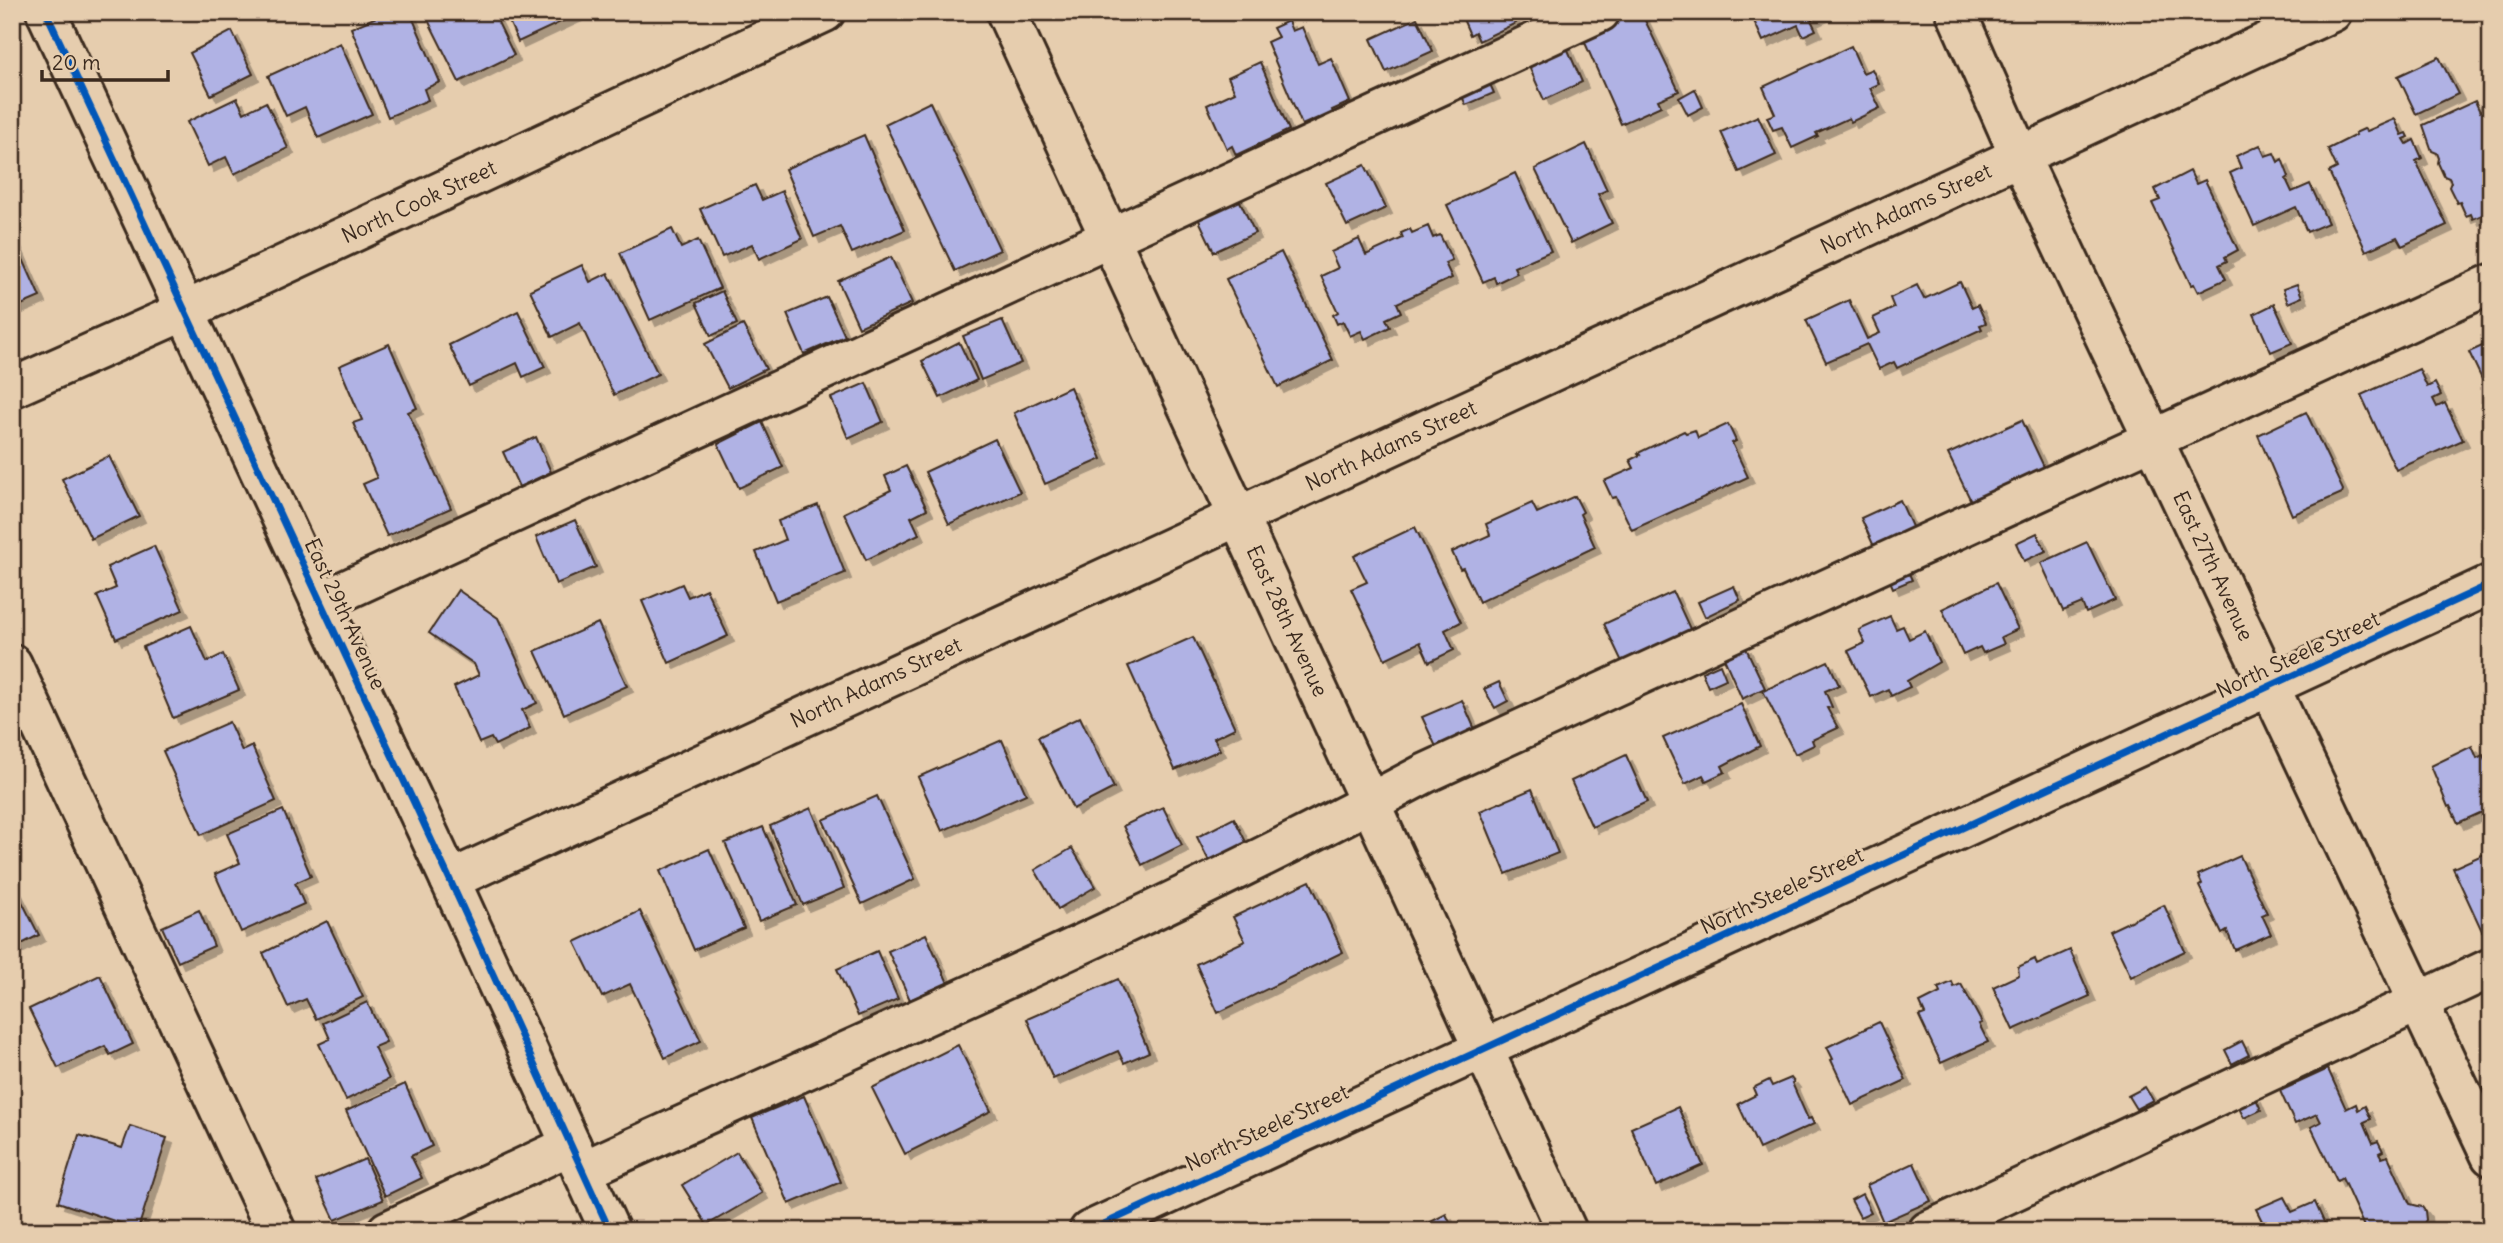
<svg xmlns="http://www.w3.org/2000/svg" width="2503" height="1243" font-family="Delius,sans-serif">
<defs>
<filter id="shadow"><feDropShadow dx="6" dy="6" stdDeviation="0" flood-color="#0004"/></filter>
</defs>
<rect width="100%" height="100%" fill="#e6cdae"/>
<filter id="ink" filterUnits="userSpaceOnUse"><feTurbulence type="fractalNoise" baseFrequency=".0143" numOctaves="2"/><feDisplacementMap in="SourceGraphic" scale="14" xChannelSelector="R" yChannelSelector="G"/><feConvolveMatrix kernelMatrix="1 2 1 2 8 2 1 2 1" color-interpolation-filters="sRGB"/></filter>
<g filter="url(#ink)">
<!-- building -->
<g fill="#b0b2e4" stroke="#3b2a1e" stroke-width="2" filter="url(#shadow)">
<path d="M388,12H410L440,82L424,89L428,100L388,117L351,28Z"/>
<path d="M424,12H493L514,55L459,82Z"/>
<path d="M505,12H575L576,15L518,42Z"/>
<path d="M1460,12H1517L1512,15L1516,23L1479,41L1475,32L1470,35Z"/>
<path d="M1635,12H1641L1679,91L1658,100L1661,106L1621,124L1582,36Z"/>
<path d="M1750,12H1823L1824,14L1811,20L1816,30L1803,36L1798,25L1763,41Z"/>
<path d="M1417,18L1433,51L1386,72L1371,39Z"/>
<path d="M1288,21L1292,31L1302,27L1318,64L1331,58L1350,102L1332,110L1334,115L1319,122L1318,118L1302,125L1267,42L1278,37L1273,28Z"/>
<path d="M232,31L253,74L211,95L190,53Z"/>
<path d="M340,43L372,114L318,138L305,107L286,116L268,76Z"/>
<path d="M1565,43L1582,82L1544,100L1526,60Z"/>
<path d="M1851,46L1863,73L1872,69L1879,84L1870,88L1880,108L1851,122L1849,118L1816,133L1818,136L1792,148L1782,127L1773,130L1767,117L1775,114L1763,87Z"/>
<path d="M2439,57L2458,94L2416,114L2398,76Z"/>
<path d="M1260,62L1289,130L1236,155L1232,146L1227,149L1207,105L1235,92L1228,77Z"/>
<path d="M1484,71L1494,93L1466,105L1456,84Z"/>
<path d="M1695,89L1703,107L1688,115L1679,98Z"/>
<path d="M237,98L244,113L266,102L288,148L234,174L226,157L208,166L187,122Z"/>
<path d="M2475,101L2480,112L2491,107V203L2484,206L2487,213L2473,219L2471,214L2466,216L2460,202L2457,203L2449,187L2451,182L2449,178L2444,176L2438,163L2439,158L2437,153L2432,151L2423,125Z"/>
<path d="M930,102L1000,250L955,271L885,124Z"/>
<path d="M1758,116L1776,155L1739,172L1721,132Z"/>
<path d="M2395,119L2402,135L2407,133L2409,137L2404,139L2407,144L2414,140L2422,158L2416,161L2447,225L2402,246L2397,237L2366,251L2329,172L2337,168L2328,149L2356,135L2355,133L2364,129L2367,131Z"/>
<path d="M864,135L905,230L852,253L840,226L814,237L785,169Z"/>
<path d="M1586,144L1607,190L1598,194L1612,223L1571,243L1535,169Z"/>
<path d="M2260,145L2265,156L2274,153L2278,162L2282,159L2289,177L2286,179L2292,192L2310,184L2328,223L2307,232L2296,207L2254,226L2230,173L2241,168L2236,156Z"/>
<path d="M1365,165L1386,208L1347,226L1326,183Z"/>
<path d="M2190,171L2196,184L2205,180L2238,250L2225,257L2227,261L2219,265L2226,279L2198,292L2194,284L2191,285L2152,203L2160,200L2155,189Z"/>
<path d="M1515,173L1551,251L1514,267L1517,273L1496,283L1494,277L1483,282L1447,205Z"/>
<path d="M755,185L762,200L782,191L802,239L759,259L752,244L722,257L700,209Z"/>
<path d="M1237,195L1255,233L1214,252L1196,214Z"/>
<path d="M1428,226L1433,238L1440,235L1452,260L1445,263L1452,278L1397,303L1401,312L1386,319L1390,327L1365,339L1361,331L1350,336L1343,321L1337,324L1333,315L1338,312L1321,276L1338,268L1331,252L1359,239L1366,255L1403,238L1401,233L1410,229L1412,233Z"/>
<path d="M672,229L681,248L698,240L720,288L650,320L620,253Z"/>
<path d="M14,239L40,297L12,309V240Z"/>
<path d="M1281,252L1333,360L1278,387L1226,279Z"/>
<path d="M891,257L912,303L859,327L838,281Z"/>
<path d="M582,265L590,282L608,273L658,374L614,395L580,323L552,337L530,290Z"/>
<path d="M1960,282L1972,308L1978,305L1986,323L1980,325L1982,329L1897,368L1894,362L1879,369L1867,344L1826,362L1806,320L1849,300L1867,339L1880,333L1873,318L1894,308L1890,298L1917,285L1924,299Z"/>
<path d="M2297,284L2302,297L2288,303L2283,289Z"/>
<path d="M722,291L737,324L711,336L696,303Z"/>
<path d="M827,297L845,336L804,354L787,314Z"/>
<path d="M2274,304L2292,343L2271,352L2254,314Z"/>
<path d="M518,311L545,367L523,377L517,363L469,386L449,345Z"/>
<path d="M1002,320L1021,363L981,380L963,336Z"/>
<path d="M743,325L766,369L728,388L705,344Z"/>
<path d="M959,342L977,380L940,398L922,361Z"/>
<path d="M2491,342V398L2469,352Z"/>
<path d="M389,344L417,408L408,412L451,508L387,536L363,484L377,478L353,423L362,420L339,366Z"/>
<path d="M2419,369L2427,387L2435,383L2441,395L2433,399L2437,407L2445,403L2463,440L2396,470L2361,395Z"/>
<path d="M866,383L883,422L848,438L831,398Z"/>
<path d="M1070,387L1102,459L1045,484L1014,413Z"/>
<path d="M2306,412L2343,490L2342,493L2292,515L2258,435Z"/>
<path d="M2022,420L2046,471L1973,505L1948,454Z"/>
<path d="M762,422L783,467L739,488L718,444Z"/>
<path d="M1728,424L1736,441L1732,443L1748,477L1632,530L1616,497L1612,498L1604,481L1634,468L1630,460L1640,455L1638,453L1684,431L1686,433L1695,430L1698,438Z"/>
<path d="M536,437L551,472L519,487L503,452Z"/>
<path d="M995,439L1020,492L949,524L925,472Z"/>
<path d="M109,456L139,516L91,539L62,479Z"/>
<path d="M906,466L927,509L911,517L919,534L866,560L844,513L891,490L885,476Z"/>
<path d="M1575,496L1583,512L1580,514L1595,547L1479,602L1463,568L1460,569L1452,552L1490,535L1486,524L1532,503L1537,513Z"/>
<path d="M1900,500L1913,529L1882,564L1861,518Z"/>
<path d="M818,505L845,573L776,601L756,552L785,540L778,521Z"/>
<path d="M575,520L596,567L556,584L536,537Z"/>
<path d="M1415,527L1461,622L1445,630L1454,650L1429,662L1420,642L1385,659L1351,589L1367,582L1354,556Z"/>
<path d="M2037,533L2046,551L2024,561L2016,543Z"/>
<path d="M2087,542L2115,600L2086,613L2082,603L2063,611L2041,563Z"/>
<path d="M154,546L183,610L116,639L97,596L116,588L107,567Z"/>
<path d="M1906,567L1912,580L1893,588L1888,576Z"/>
<path d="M1996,583L2018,629L2001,637L2004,644L1983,653L1980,647L1963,655L1942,609Z"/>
<path d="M682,584L688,597L706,589L728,636L669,663L642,601Z"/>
<path d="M1734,586L1740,600L1705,617L1698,602Z"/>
<path d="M458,590L498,618L537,703L522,710L530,728L495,745L491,738L479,743L454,687L479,675L474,664L429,633Z"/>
<path d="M1673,592L1691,631L1623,664L1604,624Z"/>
<path d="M1890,616L1896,629L1903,626L1909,639L1925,631L1939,662L1907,681L1910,687L1891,696L1888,689L1871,697L1848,651L1865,643L1859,630Z"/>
<path d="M598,623L627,686L564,714L535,651Z"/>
<path d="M191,626L207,662L223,654L239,690L173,718L143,647Z"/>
<path d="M1193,637L1235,728L1214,738L1220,750L1175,770L1128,666Z"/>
<path d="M1745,646L1765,688L1742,699L1723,656Z"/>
<path d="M1828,661L1839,685L1825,691L1832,707L1827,708L1838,728L1812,740L1814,745L1795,754L1763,691Z"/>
<path d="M1720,664L1726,679L1708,687L1702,672Z"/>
<path d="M1499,682L1508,701L1495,708L1484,689Z"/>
<path d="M1462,700L1477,734L1438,751L1422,717Z"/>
<path d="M1741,704L1760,746L1722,766L1725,772L1706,781L1703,775L1685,784L1663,738Z"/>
<path d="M1080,717L1114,788L1073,809L1038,737Z"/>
<path d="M229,722L242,751L252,746L276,801L201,835L163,751Z"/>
<path d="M1002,740L1026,794L942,831L918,777Z"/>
<path d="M2472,746L2477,758L2483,755L2491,773V808L2458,823L2450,806L2448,807L2431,766Z"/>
<path d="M1626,755L1647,802L1592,827L1571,781Z"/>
<path d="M1532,789L1558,853L1506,874L1480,811Z"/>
<path d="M877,796L915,879L862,904L823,820Z"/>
<path d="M1163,807L1182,845L1142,865L1123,826Z"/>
<path d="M811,808L844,888L803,905L770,826Z"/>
<path d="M283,810L311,876L295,883L304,904L241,932L215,874L240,863L227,834Z"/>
<path d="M1234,818L1247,844L1210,863L1197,837Z"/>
<path d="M763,827L797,905L759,921L725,843Z"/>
<path d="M1072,848L1095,887L1058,909L1035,870Z"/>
<path d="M709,849L744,928L694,950L660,871Z"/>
<path d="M2491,851V927L2482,931L2453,868Z"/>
<path d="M2240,856L2267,913L2262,915L2271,934L2235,950L2227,931L2222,934L2199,886L2202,884L2198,875Z"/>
<path d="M1310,881L1343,952L1218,1013L1196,964L1245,941L1233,917Z"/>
<path d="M12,882L39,935L12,949Z"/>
<path d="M2164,905L2185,951L2131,977L2109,931Z"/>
<path d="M199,910L214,946L178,962L162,927Z"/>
<path d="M640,911L701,1041L665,1058L630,984L602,997L575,942Z"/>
<path d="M327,921L363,997L316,1019L306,999L288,1007L263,953Z"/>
<path d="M926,934L948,983L910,1000L888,951Z"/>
<path d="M2070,950L2090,996L2013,1030L1993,987L2019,975L2018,967L2035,959L2037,965Z"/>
<path d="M877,951L898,999L858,1016L837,969Z"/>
<path d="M100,975L133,1044L110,1055L105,1046L58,1068L29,1009Z"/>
<path d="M1118,979L1149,1052L1124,1063L1118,1051L1053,1079L1027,1019Z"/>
<path d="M1952,982L1954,987L1961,984L1982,1023L1979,1024L1988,1042L1941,1063L1919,1016L1925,1014L1920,1003L1940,993L1938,988Z"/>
<path d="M367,1002L386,1042L374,1047L389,1079L346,1100L319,1044L330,1039L323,1023Z"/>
<path d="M1879,1022L1906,1080L1852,1105L1831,1060L1833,1059L1827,1047Z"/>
<path d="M2242,1041L2249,1055L2232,1064L2225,1050Z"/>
<path d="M958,1045L991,1111L905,1154L872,1088Z"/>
<path d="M2328,1069L2346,1109L2356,1104L2358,1110L2365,1106L2371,1119L2364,1122L2373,1143L2378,1141L2383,1151L2379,1153L2382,1158L2388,1156L2410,1204L2422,1207L2425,1211L2426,1220L2419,1230H2406L2403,1225L2392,1228L2394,1231H2366L2342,1178L2337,1181L2311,1127L2321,1122L2317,1114L2295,1124L2280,1091Z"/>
<path d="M1791,1078L1794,1082L1792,1083L1808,1119L1811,1118L1814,1124L1759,1149L1738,1104L1756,1095L1753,1088L1769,1080L1772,1086Z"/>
<path d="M405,1084L432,1146L411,1156L422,1178L385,1196L346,1111Z"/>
<path d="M2145,1087L2153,1100L2136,1109L2128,1096Z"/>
<path d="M804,1096L841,1182L789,1204L752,1118Z"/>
<path d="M2255,1096L2261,1110L2244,1118L2237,1104Z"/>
<path d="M1678,1107L1703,1165L1656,1186L1631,1128Z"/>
<path d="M130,1126L167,1138L138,1229L58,1202L79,1135L122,1148Z"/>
<path d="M737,1152L762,1193L707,1225L682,1185Z"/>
<path d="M365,1159L383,1200L335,1220L316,1180Z"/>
<path d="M1914,1163L1931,1201L1883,1222L1867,1185Z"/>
<path d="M1862,1194L1871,1212L1860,1217L1851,1200Z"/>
<path d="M2284,1197L2292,1212L2315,1202L2328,1231H2261L2266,1229L2256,1209Z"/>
<path d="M1446,1214L1454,1231H1413Z"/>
</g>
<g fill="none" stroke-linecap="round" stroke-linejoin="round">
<!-- minor casing -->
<g stroke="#3b2a1e" stroke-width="44">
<g id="minor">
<path d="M46,12L450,880L610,1231"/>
<path d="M1006,12L1567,1231"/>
<path d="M1956,12L2020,157L2491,1156"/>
<path d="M12,388L185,311L825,12"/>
<path d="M320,602L1600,12"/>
<path d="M12,664L276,1231"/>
<path d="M450,880L2332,12"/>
<path d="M582,1171C864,1042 1151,920 1424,774L2491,284"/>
<path d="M387,1231L571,1145"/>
<path d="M1089,1231C1555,1013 2025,803 2491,584"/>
<path d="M1928,1231L2491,968"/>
</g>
</g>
<!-- minor -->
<use href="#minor" stroke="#e6cdae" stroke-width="38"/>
<!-- cycleway casing -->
<g stroke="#e6cdae" stroke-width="11">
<g id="cycleway">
<path d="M46,12L450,880L610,1231"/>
<path d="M1089,1231C1555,1013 2025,803 2491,584"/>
</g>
</g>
<!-- cycleway -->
<use href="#cycleway" stroke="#0057b8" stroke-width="7"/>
</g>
</g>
<g text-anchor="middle" stroke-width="6" stroke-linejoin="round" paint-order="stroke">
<!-- street labels -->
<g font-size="21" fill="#3b2a1e" stroke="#e6cdae">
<text transform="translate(419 202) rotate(-25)" y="7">North Cook Street</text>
<text transform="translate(1906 209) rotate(-25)" y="7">North Adams Street</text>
<text transform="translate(1391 446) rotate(-25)" y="7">North Adams Street</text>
<text transform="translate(2213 566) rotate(65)" y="7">East 27th Avenue</text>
<text transform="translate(345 614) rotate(65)" y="7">East 29th Avenue</text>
<text transform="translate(1287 621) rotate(65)" y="7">East 28th Avenue</text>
<text transform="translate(2298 655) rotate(-25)" y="7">North Steele Street</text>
<text transform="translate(876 683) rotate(-25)" y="7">North Adams Street</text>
<text transform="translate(1782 891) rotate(-25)" y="7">North Steele Street</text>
<text transform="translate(1267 1128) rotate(-25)" y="7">North Steele Street</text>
</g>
</g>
<!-- margin -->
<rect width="2503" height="1243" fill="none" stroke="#e6cdae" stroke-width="42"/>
<rect x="21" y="21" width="2461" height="1201" fill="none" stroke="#3b2a1e" stroke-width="2.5" filter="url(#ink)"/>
<!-- scale -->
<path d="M42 70v10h126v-10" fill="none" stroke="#3b2a1e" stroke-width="3.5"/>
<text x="52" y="70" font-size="21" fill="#3b2a1e" stroke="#e6cdae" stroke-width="5" paint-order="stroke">20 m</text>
</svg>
